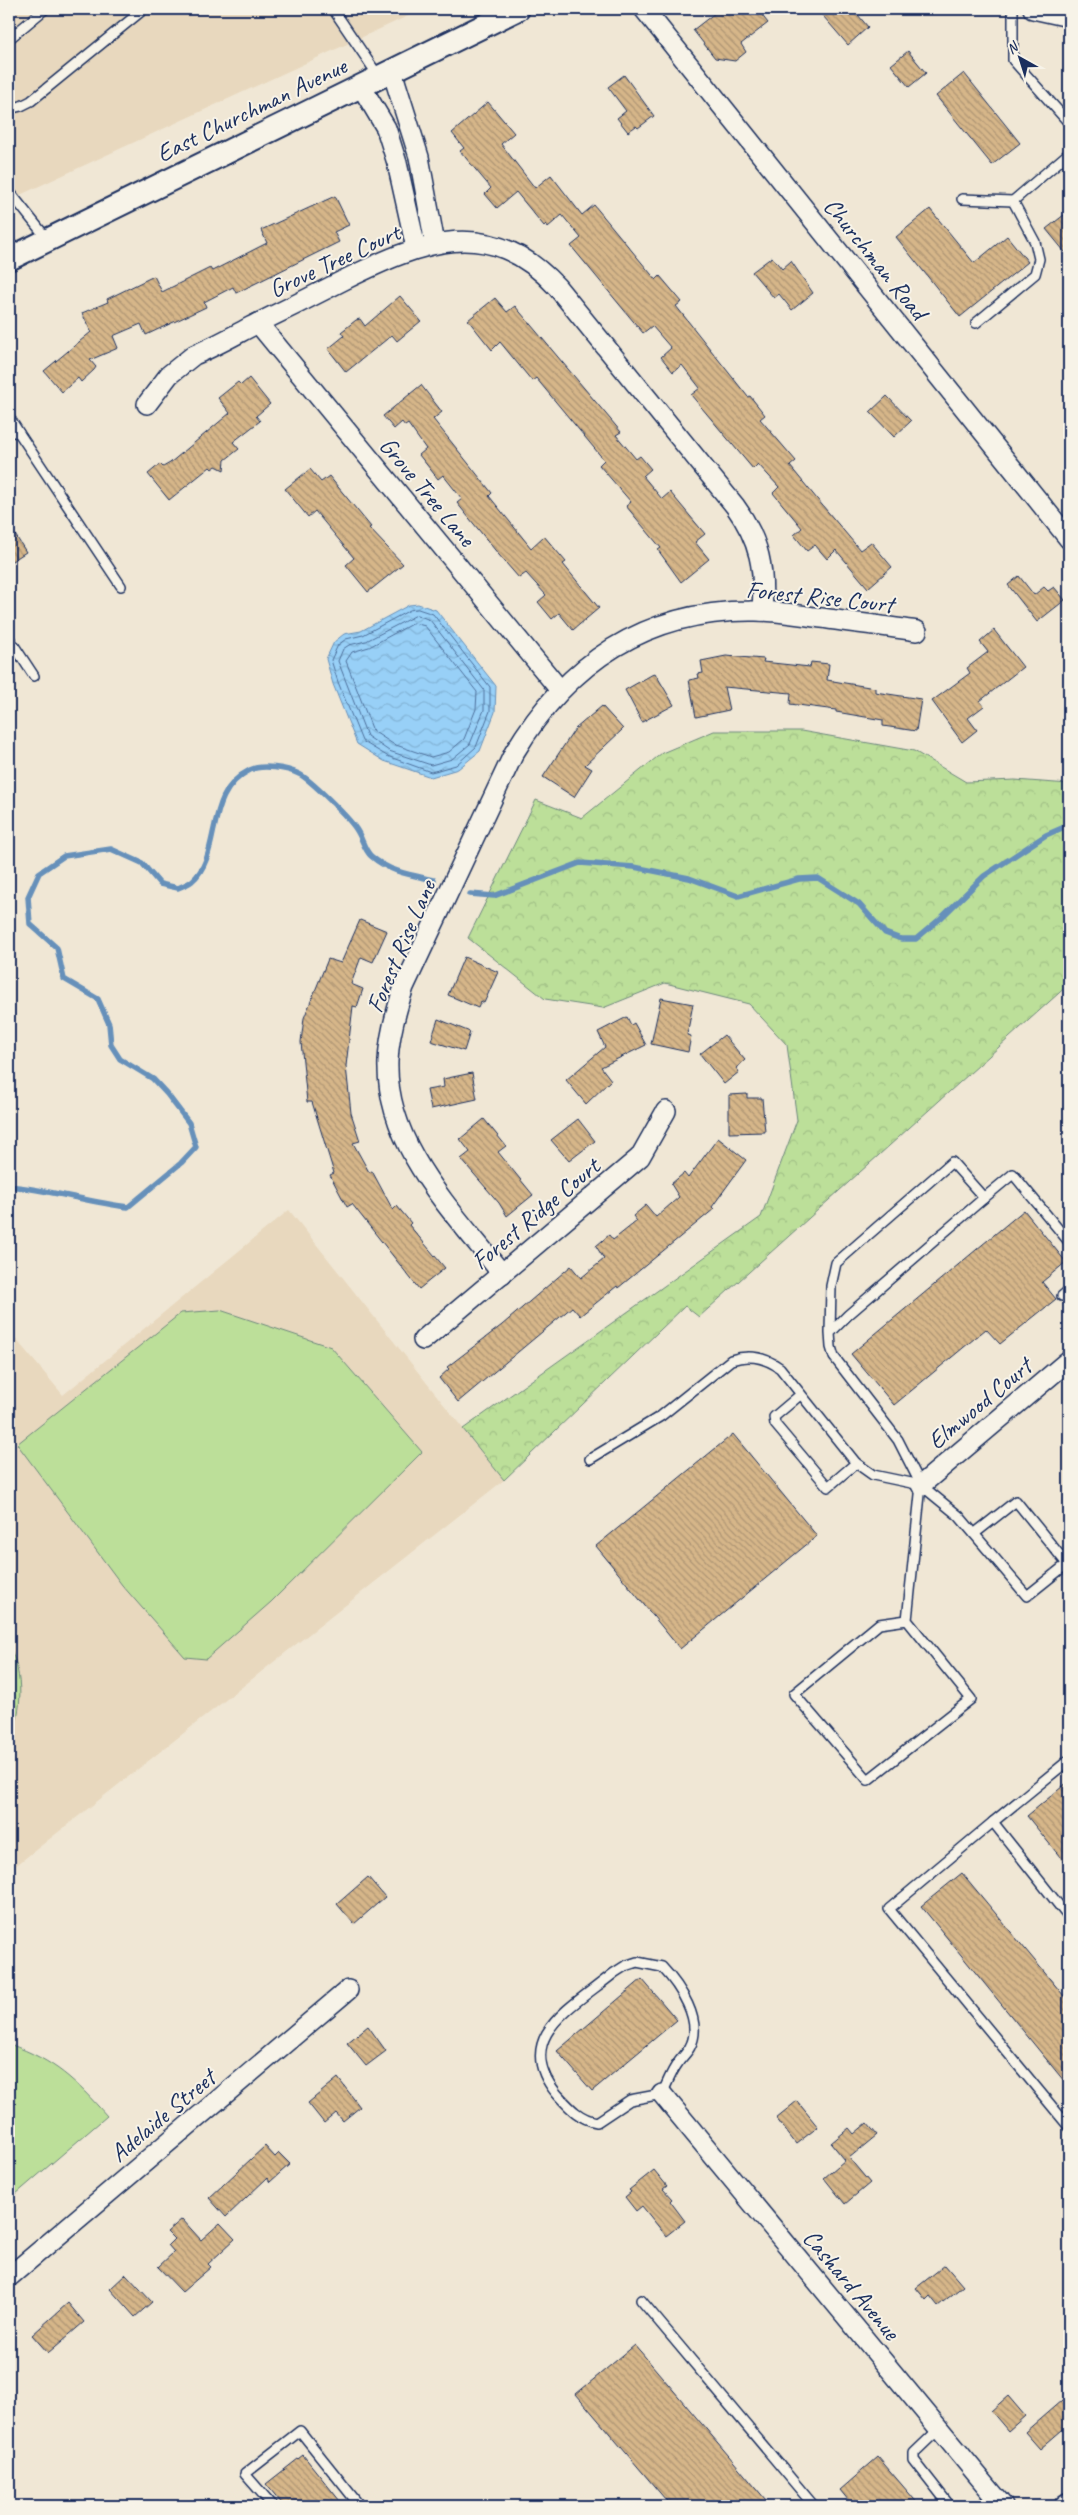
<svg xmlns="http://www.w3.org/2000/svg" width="1078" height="2515" font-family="Caveat,sans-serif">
<defs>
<pattern id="forest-crowns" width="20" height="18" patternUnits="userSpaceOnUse" patternTransform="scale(1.25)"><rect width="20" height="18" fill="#bcdf99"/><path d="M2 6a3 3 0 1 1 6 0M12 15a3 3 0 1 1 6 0" fill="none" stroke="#a1c086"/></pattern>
<pattern id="water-waves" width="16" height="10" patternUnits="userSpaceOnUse" patternTransform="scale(1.25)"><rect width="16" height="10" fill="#98d0f7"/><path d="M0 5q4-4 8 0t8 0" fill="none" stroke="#82b3d6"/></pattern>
<pattern id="building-back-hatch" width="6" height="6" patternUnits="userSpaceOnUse" patternTransform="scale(1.25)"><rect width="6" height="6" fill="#d6b689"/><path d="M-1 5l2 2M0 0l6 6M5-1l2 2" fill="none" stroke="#ad9473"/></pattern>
</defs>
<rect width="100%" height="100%" fill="#f0e7d5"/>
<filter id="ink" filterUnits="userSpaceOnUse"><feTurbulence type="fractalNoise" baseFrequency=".02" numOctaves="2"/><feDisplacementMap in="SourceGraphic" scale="10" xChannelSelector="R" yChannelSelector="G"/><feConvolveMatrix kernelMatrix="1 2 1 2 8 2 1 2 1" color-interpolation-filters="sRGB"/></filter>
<g filter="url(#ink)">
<!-- built -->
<g fill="#e8d8be">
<path d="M9,9H423L9,200Z"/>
<path d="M289,1210L504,1480L9,1871V1331L63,1395Z"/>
</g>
<!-- green -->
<g fill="#bcdf99" stroke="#6c877c">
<path d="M220,1310L331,1347L422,1452L271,1602L206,1659L185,1657L122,1585L17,1444L181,1313Z"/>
<path d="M9,1645C24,1677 23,1711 9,1742Z"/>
<path d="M9,2044C56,2061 75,2080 107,2116L9,2200Z"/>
</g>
<!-- forest -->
<path fill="url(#forest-crowns)" stroke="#6c877c" d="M714,731H801L914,751L966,782L1015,780L1069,784V984L699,1317L685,1306L504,1480L463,1429L761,1217L797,1120L787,1045L749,1004L665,983L603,1008L545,999L468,938L536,800L582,818L662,753Z"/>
<!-- water -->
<path fill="url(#water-waves)" stroke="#6690ba" d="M418,604L436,610L496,686L495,712L480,751L458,769L431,777L384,761L357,744L333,684L326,659L334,642L344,634L361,631L409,605Z"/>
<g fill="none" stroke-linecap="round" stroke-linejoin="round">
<!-- shore -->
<g stroke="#4d6f9b" stroke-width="1">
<path d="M418,609L433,614L490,687V711L476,747L456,765L431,772L387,756L362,741L338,682L331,660L338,645L346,639L363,635L410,610Z"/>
<path d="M417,615L430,620L484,690V710L470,744L452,759L431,765L389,751L367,736L338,661L343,649L349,645L366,641Z"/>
<path d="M414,623L425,626L477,692L476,709L464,739L449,752L431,757L393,744L373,731L346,661L352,652L369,647Z"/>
</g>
<!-- stream -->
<g stroke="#6690ba" stroke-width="5.5">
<path d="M470,894L494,896L580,863L634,867L689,878L738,896L799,879L818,878L859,904L885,933L901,939H916L941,918L984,876L1046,835L1069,825"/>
<path d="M9,1186C51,1190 87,1202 128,1207L181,1163L196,1147L189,1123L167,1094L153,1079L120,1059L111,1045L109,1024L98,999L64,979L57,948L30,924L28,897L39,873L64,856L111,849L142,863L160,884L178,888C183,886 188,884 192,881C223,854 203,793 250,770C262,764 287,768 299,774C310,779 349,818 356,829C362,837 364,850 371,856C389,872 411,875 434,880"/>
</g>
</g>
<!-- building -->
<g fill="url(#building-back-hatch)" stroke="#1b2f5e">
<path d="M720,9H757L768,23L741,44L746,52L735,61L715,58L693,30Z"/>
<path d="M817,9H853L868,27L848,45Z"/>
<path d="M908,51L926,73L909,87L891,65Z"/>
<path d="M964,73L1020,143L992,165L936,96Z"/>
<path d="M624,75L654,116L638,128L636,126L628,132L617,118L626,111L608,87Z"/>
<path d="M488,102L514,133L501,144L535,188L551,175L582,215L594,205L656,280L660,276L682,302L676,306L748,397L750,396L765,415L760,419L796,461L790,466L817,499L860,550L871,542L892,567L868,588L836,550L827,559L815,545L807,551L794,535L802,528L773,493L779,487L758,464L753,469L691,395L700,388L682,365L673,372L661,357L671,348L652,326L643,333L571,246L581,238L562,215L548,227L546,224L544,226L516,192L497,208L485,194L491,188L460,151L464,148L452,133Z"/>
<path d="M335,196L349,225L334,232L339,242L236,293L233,287L204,302L206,307L146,335L141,324L113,336L118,348L90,360L96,367L94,370L81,382L78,378L62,392L44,371L91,332L82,313L108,302L107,299L154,276L162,292L210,268L212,271L267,243L261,230Z"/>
<path d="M930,209L974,263L1007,236L1028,262L960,317L896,237Z"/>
<path d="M1069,211V257L1046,229Z"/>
<path d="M772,257L782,269L791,261L813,293L792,310L779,294L774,298L752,272Z"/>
<path d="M400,296L421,321L397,341L392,335L346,372L328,349L344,336L341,332L356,320L360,319L365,326Z"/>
<path d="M495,298L507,312L515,306L621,432L616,435L636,459L640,456L651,469L643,476L662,499L670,492L705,534L695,542L709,559L681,582L658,550L661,548L626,506L631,502L599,465L604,460L536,378L532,381L500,342L492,350L468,320Z"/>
<path d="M249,378L270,404L256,416L260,421L233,442L239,449L225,460L224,470L216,466L212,469L210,467L169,500L148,474L160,464L163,467L170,463L230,413L218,398L238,382L241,385Z"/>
<path d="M421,385L442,412L433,419L492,493L489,496L531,548L544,536L566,562L563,564L599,608L573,630L559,613L552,619L538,602L546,595L526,573L519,578L499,555L457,503L462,499L443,475L438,479L419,455L426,449L408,424L405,426L402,422L394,429L383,416Z"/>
<path d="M887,396L911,421L894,437L870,412Z"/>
<path d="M310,469L321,482L329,476L371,527L369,528L403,564L368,592L346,565L354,558L315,511L308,517L285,489Z"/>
<path d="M9,525L26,552L9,563Z"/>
<path d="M1019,576L1034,595L1044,587L1048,591L1054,587L1065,600L1037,622L1008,585Z"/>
<path d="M994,630L1023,667L980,701L984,706L968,718L977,730L962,742L932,701L970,673L967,668L988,652L980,642Z"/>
<path d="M726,656L764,659L763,662L810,667L811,662L829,664L827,680L875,688V692L921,699L916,731L883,726V720L836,712V710L790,704L791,693L724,687L729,710L696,717L689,680L699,678L698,674L703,673L701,661Z"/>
<path d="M655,673L674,705L642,722L625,690Z"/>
<path d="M602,706L623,729L585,765L592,769L574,797L543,777L575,729Z"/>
<path d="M360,920L387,931L373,962L361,957L351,984L363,989L357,1007L353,1006L346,1066L351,1113L360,1141L353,1143L369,1172L372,1171L393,1210L397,1206L411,1223L409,1225L445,1268L419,1289L352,1204L347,1207L330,1175L334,1173L312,1102H307L301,1042L304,1018L328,959L341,963Z"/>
<path d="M464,957L498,972L484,1003L481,1001L478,1008L448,995Z"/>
<path d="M661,998L693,1004L687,1035L691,1036L688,1052L651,1044Z"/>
<path d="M627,1017L631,1025L634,1023L646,1045L601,1067L611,1080L586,1104L566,1080L605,1047L598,1032Z"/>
<path d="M438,1019L470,1032L464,1051L431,1041Z"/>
<path d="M724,1035L745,1060L736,1068L739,1072L724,1084L700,1054Z"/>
<path d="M472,1073L477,1099L431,1109L427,1090L444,1087L443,1079Z"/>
<path d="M747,1094V1098H762L765,1132L729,1133V1095Z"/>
<path d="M484,1119L506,1146L498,1152L533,1195L507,1216L499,1203L461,1159L470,1152L460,1139Z"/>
<path d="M578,1119L595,1141L569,1161L551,1140Z"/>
<path d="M718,1138L746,1160L712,1207L714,1209L618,1288L617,1286L580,1316L572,1307L458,1402L439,1378L449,1369L447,1367L502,1325L571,1266L581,1278L604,1259L596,1246L609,1235L613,1240L637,1221L633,1216L646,1205L656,1217L679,1197L671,1184L684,1173L688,1178Z"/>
<path d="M1024,1210L1066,1262L1042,1282L1056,1299L1000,1344L986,1329L894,1405L851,1354Z"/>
<path d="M733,1434L817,1536L680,1649L596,1546Z"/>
<path d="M1069,1781V1868L1027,1816Z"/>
<path d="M962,1873L1069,2002V2087L921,1906Z"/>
<path d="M368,1877L385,1897L354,1924L337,1904Z"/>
<path d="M642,1979L677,2020L592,2091L557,2051Z"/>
<path d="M368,2026L386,2051L366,2066L347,2043Z"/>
<path d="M338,2078L360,2107L343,2121L336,2113L324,2123L308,2103Z"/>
<path d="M797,2101L818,2127L796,2144L776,2118Z"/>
<path d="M867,2123L877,2135L849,2158L870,2183L845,2204L824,2178L845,2160L831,2143L849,2128L854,2134Z"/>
<path d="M265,2146L275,2157L279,2153L290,2164L270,2182L267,2178L226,2217L209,2198Z"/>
<path d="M654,2170L667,2186L663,2189L672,2199L670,2201L685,2221L666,2236L642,2206L636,2211L625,2197L631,2192L629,2190Z"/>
<path d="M182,2219L201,2240L220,2223L235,2239L208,2264L211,2267L182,2292L158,2267L174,2252L168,2245L174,2239L167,2232Z"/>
<path d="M945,2265L963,2286L938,2306L930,2296L926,2300L916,2288Z"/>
<path d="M126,2274L152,2302L135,2317L110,2289Z"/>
<path d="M68,2303L84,2322L48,2353L32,2335Z"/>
<path d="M635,2345L723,2449L771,2506H671L576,2394Z"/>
<path d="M1069,2394V2424L1040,2449L1025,2432Z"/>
<path d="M1008,2396L1025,2416L1008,2431L991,2411Z"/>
<path d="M303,2455L344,2506H284L266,2484Z"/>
<path d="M878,2457L920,2506H853L840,2490Z"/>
</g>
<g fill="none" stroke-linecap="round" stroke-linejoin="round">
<!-- service casing -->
<g stroke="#1b2f5e" stroke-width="12">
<g id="service">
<path d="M333,9L379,77"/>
<path d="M1013,9V60L1069,123"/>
<path d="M9,39L45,9"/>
<path d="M9,109L21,106L31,101L144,9"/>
<path d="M9,191L48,240"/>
<path d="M962,199L1013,201L1069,153"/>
<path d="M976,323L1035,274L1039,259L1035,242L1013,201"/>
<path d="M9,417L19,433"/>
<path d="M9,431L19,433L121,586"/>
<path d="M9,638L34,676"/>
<path d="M984,1198L1013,1174L1069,1242"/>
<path d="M1062,1296L1069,1290"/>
<path d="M830,1333L831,1286L836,1263L952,1162L984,1198L848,1315L830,1333L831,1347L834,1357L898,1440L921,1485L959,1516L1027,1596L1067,1564L1016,1501L974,1534"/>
<path d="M800,1395L774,1417L775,1424L828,1487L856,1463"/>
<path d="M590,1459L661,1416L731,1360C749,1354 765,1357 780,1368L856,1463L873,1475L921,1485"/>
<path d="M907,1620L971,1699L868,1780L794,1694L879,1624L907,1620L921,1485"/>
<path d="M1069,1760L993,1822L1069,1918"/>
<path d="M993,1822L889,1909L1069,2127"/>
<path d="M637,1962L662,1967C679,1985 704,2021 690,2047C687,2053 681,2058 678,2063C671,2072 667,2084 662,2094L630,2100L597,2122C579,2119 569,2107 557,2094C510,2037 574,2006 614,1973L625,1966Z"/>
<path d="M641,2300L814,2506"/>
<path d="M939,2429L914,2453V2460L950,2506"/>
<path d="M273,2506L245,2474L300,2431L360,2506"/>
<path d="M980,2506L994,2495"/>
</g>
</g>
<!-- minor casing -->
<g stroke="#1b2f5e" stroke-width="22">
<g id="minor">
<path d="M644,9L1069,539"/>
<path d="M1033,9L1069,17"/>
<path d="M392,71L419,157L435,244"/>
<path d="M361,86L386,128L397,163L416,248"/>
<path d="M258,323L560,690"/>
<path d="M147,404L169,375L194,355C214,347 233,336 252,326C283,311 313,296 344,280C421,242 489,213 557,287L735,506C760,541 765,569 762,611"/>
<path d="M502,1274C454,1212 385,1146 388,1061C389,1035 396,1011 404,987L514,753C567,664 644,611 750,611C772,610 793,614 815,617C849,622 883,626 917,631"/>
<path d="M423,1340L640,1157L666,1111"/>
<path d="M921,1485L1069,1360"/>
<path d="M662,2094L1003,2506"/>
<path d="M9,2277L348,1990"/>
</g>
</g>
<!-- tertiary casing -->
<g stroke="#1b2f5e" stroke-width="26">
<g id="tertiary">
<path d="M9,259L518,9"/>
<path d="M1066,2506L1069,2504"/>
</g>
</g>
<!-- service -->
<use href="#service" stroke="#f7f3e8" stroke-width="9"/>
<!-- minor -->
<use href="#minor" stroke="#f7f3e8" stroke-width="19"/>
<!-- tertiary -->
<use href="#tertiary" stroke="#f7f3e8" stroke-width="22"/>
</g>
</g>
<g text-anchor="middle" stroke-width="4" stroke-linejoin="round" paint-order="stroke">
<!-- street labels -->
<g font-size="25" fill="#1b2f5e" stroke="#f7f3e8">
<text transform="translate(251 109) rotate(-26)" y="9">East Churchman Avenue</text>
<text transform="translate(876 258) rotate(51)" y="9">Churchman Road</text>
<text transform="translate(334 260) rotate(-25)" y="9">Grove Tree Court</text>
<text transform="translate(428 491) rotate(50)" y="9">Grove Tree Lane</text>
<text transform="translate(820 596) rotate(6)" y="9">Forest Rise Court</text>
<text transform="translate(400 946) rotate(-67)" y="9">Forest Rise Lane</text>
<text transform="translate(535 1213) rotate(-40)" y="9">Forest Ridge Court</text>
<text transform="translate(979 1403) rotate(-40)" y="9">Elmwood Court</text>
<text transform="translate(162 2115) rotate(-40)" y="9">Adelaide Street</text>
<text transform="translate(852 2284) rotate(50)" y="9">Cashard Avenue</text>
</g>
</g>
<!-- margin -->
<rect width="1078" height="2515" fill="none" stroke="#f7f3e8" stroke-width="30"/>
<rect x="15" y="15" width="1048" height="2485" fill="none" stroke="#1b2f5e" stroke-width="2" filter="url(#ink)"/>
<!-- north arrow -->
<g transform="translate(1020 58) rotate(321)" stroke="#f7f3e8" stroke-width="4" paint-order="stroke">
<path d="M0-4L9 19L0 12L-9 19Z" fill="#1b2f5e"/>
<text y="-8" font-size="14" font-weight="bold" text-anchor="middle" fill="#1b2f5e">N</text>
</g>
</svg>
